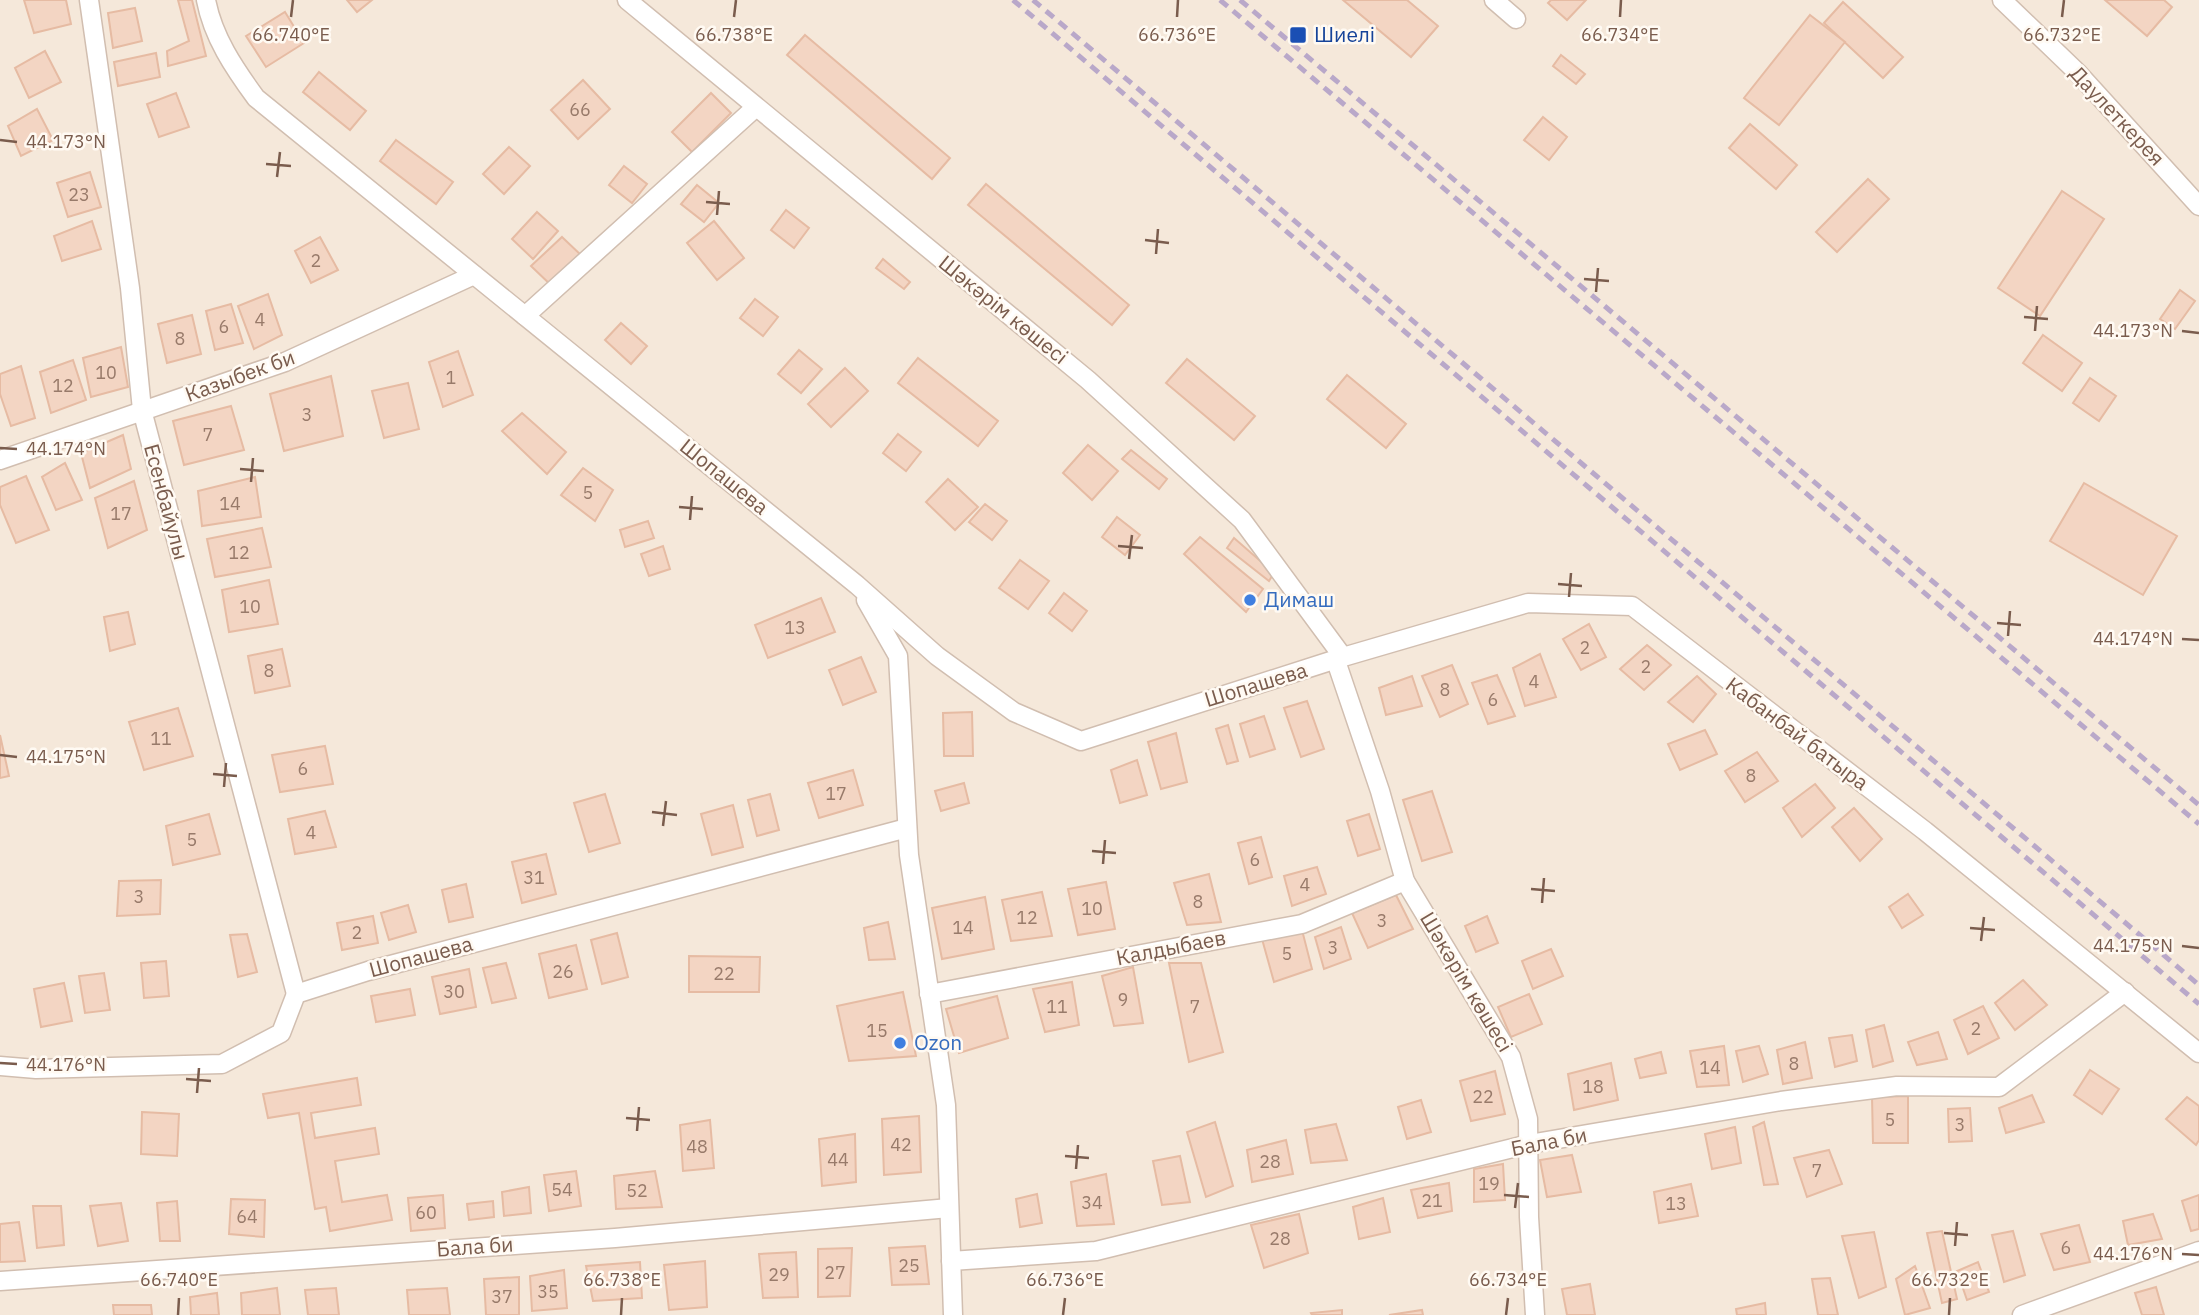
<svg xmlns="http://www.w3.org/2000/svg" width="2199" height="1315" font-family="'IBM Plex Sans',sans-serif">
<rect width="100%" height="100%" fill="#fdf6ec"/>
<!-- residential -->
<rect fill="#f5e8da" x="0" y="0" width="2199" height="1315"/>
<!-- building -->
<g fill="#f3d5c3" stroke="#e6bba3" stroke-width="2">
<path d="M24,0H66L71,24L34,33Z"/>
<path d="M178,0H192L206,56L168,66L167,51L189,41Z"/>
<path d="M347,0H372L357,12Z"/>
<path d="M1343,0H1407L1438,26L1411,57Z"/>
<path d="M1551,0H1586L1567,20L1548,3Z"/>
<path d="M2105,0H2164L2172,7L2147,36Z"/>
<path d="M1843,2L1903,57L1883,78L1824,23Z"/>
<path d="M135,8L142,41L113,48L108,13Z"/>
<path d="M285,12L304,43L266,67L246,36Z"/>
<path d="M1810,15L1845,42L1779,125L1744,98Z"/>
<path d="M805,35L950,158L932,179L787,55Z"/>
<path d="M45,51L61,82L29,98L15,68Z"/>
<path d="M156,53L160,77L118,86L114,62Z"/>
<path d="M1561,55L1585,74L1576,84L1553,66Z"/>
<path d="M319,72L366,111L350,130L303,92Z"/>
<path d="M583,80L610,109L578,139L551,110Z"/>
<path d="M176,93L189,127L159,137L147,104Z"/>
<path d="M711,93L731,113L692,152L672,132Z"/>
<path d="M37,109L53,140L21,156L8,126Z"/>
<path d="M1543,117L1567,137L1549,160L1524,140Z"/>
<path d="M1750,124L1797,165L1776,189L1729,148Z"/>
<path d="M396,140L453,182L436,204L380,161Z"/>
<path d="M509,147L530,166L504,194L483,174Z"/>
<path d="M624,166L647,184L632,203L609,185Z"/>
<path d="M90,172L101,207L68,217L57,183Z"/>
<path d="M1868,179L1889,199L1837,252L1816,232Z"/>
<path d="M986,184L1129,305L1112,325L968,205Z"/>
<path d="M697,185L719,203L704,222L681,204Z"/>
<path d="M2062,191L2104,219L2040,316L1998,288Z"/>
<path d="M786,210L809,228L794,248L771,230Z"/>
<path d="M537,212L558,231L533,259L512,239Z"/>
<path d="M92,221L101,249L62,261L54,236Z"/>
<path d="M714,221L744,258L717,280L687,243Z"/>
<path d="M320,237L338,270L311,283L295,251Z"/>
<path d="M562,237L583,257L554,288L531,266Z"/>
<path d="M883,259L910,282L904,289L876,268Z"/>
<path d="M2180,290L2195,301L2175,329L2160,319Z"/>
<path d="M268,294L282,335L254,349L238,306Z"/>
<path d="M755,299L778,317L763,336L740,318Z"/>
<path d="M231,304L243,343L215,350L206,311Z"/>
<path d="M192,315L201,354L167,363L158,324Z"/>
<path d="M621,323L647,346L631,364L605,340Z"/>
<path d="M2043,335L2082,363L2062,391L2023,363Z"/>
<path d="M121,347L128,387L91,397L83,358Z"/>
<path d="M799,350L822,369L801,393L778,374Z"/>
<path d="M458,351L473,395L443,407L429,362Z"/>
<path d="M918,358L998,421L978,446L898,383Z"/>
<path d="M1187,359L1255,416L1234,440L1166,383Z"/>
<path d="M73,360L86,400L51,413L40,372Z"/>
<path d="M21,366L35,418L11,426L0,394V374Z"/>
<path d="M845,368L868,391L831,427L808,404Z"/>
<path d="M1347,375L1406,424L1386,448L1327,399Z"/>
<path d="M331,376L343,436L284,451L270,394Z"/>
<path d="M2090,378L2116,396L2099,421L2073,403Z"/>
<path d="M408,383L419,429L384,438L372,391Z"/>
<path d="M231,406L244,450L184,465L173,421Z"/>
<path d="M522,413L566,452L547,474L502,431Z"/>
<path d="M898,434L921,452L906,471L883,453Z"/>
<path d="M123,435L131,469L90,488L81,453Z"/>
<path d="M1088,445L1118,471L1092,500L1063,473Z"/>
<path d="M1131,450L1167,479L1159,489L1122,459Z"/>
<path d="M65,463L82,500L56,510L42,477Z"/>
<path d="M583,468L613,490L595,521L561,495Z"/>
<path d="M26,476L49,530L16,543L0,505V487Z"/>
<path d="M255,477L261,517L202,526L198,491Z"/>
<path d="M948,479L978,507L955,530L926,502Z"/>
<path d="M134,481L147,530L108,548L95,498Z"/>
<path d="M2084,483L2177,536L2143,595L2050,541Z"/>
<path d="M985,504L1007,521L992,540L969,522Z"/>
<path d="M1117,517L1140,535L1125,555L1102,537Z"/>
<path d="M648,521L654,538L625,547L620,530Z"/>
<path d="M262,528L271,567L215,577L207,539Z"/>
<path d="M1200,537L1263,589L1246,612L1184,554Z"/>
<path d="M1234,538L1274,573L1269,581L1227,548Z"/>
<path d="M663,546L670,569L649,576L641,554Z"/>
<path d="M1020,560L1049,581L1028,609L999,588Z"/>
<path d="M269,580L278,624L229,632L222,590Z"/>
<path d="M1064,593L1087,611L1072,631L1049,613Z"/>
<path d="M821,598L835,632L768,658L755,625Z"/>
<path d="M128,612L135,644L110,651L104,617Z"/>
<path d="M1589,624L1606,657L1581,670L1563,639Z"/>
<path d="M1647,645L1671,665L1644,690L1620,669Z"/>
<path d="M282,649L290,686L255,693L248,656Z"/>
<path d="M1540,654L1556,697L1525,706L1513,668Z"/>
<path d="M861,657L876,692L843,705L829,670Z"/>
<path d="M1452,665L1468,704L1440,717L1422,676Z"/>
<path d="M1497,675L1515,716L1488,724L1472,683Z"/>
<path d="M1412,676L1422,706L1386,715L1379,688Z"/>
<path d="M1697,676L1716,694L1693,722L1668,702Z"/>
<path d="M1307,701L1324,749L1301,757L1284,708Z"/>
<path d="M178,708L193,756L144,770L129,722Z"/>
<path d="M972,712L973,756H944L943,713Z"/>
<path d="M1264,716L1275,749L1250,757L1240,724Z"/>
<path d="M1228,725L1238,761L1227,764L1216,729Z"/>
<path d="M1705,730L1717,754L1680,770L1668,744Z"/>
<path d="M1176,733L1187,782L1161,789L1148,742Z"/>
<path d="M0,735L9,776L0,778Z"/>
<path d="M325,746L333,784L280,792L272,755Z"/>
<path d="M1757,752L1778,781L1745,802L1725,771Z"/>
<path d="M1137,760L1147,795L1120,803L1111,770Z"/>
<path d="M853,770L863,805L819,818L808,783Z"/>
<path d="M964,783L969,803L941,811L935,791Z"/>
<path d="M1815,784L1835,808L1802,837L1783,808Z"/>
<path d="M1432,791L1452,852L1422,861L1403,800Z"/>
<path d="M605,794L620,843L589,852L574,803Z"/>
<path d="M770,794L779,830L757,836L748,800Z"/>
<path d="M733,805L743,847L712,855L701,814Z"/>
<path d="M1854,808L1882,839L1860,861L1832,827Z"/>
<path d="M325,811L336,847L295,854L288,819Z"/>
<path d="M209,814L220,854L173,865L166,826Z"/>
<path d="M1369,814L1380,849L1358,856L1347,821Z"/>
<path d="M1261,837L1272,877L1249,884L1238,843Z"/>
<path d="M546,854L556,894L522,903L512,862Z"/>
<path d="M1317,867L1326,894L1292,906L1284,876Z"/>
<path d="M1209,874L1221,922L1187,925L1174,883Z"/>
<path d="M161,880L160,914L117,916L119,881Z"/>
<path d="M1106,882L1115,929L1078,935L1068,889Z"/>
<path d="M466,884L473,917L449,922L442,890Z"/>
<path d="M1042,892L1052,936L1011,941L1002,900Z"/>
<path d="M1908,894L1923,915L1902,928L1889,907Z"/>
<path d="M1396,895L1413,929L1368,948L1352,913Z"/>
<path d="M985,897L994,949L942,959L932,908Z"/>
<path d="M408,905L416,932L389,940L381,913Z"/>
<path d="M373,916L378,943L342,950L337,923Z"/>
<path d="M1487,916L1498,943L1476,952L1465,926Z"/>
<path d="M888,922L895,959L869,960L864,928Z"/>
<path d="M1341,927L1351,959L1324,969L1315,937Z"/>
<path d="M1302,930L1312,969L1274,982L1262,939Z"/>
<path d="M617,933L628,977L602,984L591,940Z"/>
<path d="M247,934L257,972L238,977L230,935Z"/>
<path d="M576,945L587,989L549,998L539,954Z"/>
<path d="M1551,949L1563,976L1533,989L1522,961Z"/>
<path d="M689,956L760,957L759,992H689Z"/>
<path d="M166,961L169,996L144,998L141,963Z"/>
<path d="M506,963L516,998L492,1003L483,968Z"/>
<path d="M1169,963H1201L1223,1052L1189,1062Z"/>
<path d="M1133,967L1143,1023L1114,1026L1102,976Z"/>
<path d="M469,969L476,1007L440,1014L432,977Z"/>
<path d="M104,973L110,1010L85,1013L79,976Z"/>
<path d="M2023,980L2047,1005L2015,1030L1995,1003Z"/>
<path d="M1072,982L1079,1025L1045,1032L1033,989Z"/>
<path d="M64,983L72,1021L41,1027L34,989Z"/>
<path d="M410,989L415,1015L376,1022L371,996Z"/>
<path d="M903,992L916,1056L849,1061L837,1006Z"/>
<path d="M1529,994L1542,1024L1511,1037L1498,1007Z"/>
<path d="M997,996L1008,1038L959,1053L946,1009Z"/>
<path d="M1983,1006L1999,1038L1968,1054L1954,1020Z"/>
<path d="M1884,1025L1893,1061L1873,1067L1866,1030Z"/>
<path d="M1938,1032L1947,1059L1917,1065L1908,1042Z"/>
<path d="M1852,1035L1857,1061L1835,1067L1829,1038Z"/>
<path d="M1805,1042L1812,1078L1783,1084L1777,1050Z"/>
<path d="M1724,1046L1729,1085L1697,1087L1690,1051Z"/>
<path d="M1759,1046L1768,1074L1743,1082L1736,1051Z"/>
<path d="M1661,1052L1666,1073L1640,1078L1635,1059Z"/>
<path d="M1611,1063L1618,1100L1574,1110L1568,1074Z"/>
<path d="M2090,1070L2119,1089L2102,1114L2074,1095Z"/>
<path d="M1495,1071L1505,1114L1471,1121L1460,1081Z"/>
<path d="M357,1078L361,1105L311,1113L315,1138L375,1128L379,1154L335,1161L342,1202L387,1195L392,1220L330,1231L326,1207L315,1209L299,1113L268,1118L263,1094Z"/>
<path d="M2032,1095L2044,1122L2006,1133L1999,1108Z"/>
<path d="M1908,1096V1143H1873L1872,1097Z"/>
<path d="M2187,1097L2199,1106V1140L2196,1145L2166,1119Z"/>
<path d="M1421,1100L1431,1132L1407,1139L1398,1107Z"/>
<path d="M1970,1108L1972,1141L1949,1142L1948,1109Z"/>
<path d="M142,1112L179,1114L177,1156L141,1154Z"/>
<path d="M919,1116L921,1172L884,1175L882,1119Z"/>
<path d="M710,1120L714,1168L683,1171L680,1125Z"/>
<path d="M1215,1122L1233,1186L1206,1197L1187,1132Z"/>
<path d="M1764,1122L1778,1184L1764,1185L1753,1127Z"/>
<path d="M1336,1124L1347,1160L1311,1163L1305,1130Z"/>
<path d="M1735,1127L1741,1163L1712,1169L1705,1134Z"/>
<path d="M855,1134L856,1182L822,1186L819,1139Z"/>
<path d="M1286,1140L1293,1174L1252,1182L1247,1150Z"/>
<path d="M1829,1150L1842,1184L1807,1197L1794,1158Z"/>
<path d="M1572,1155L1581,1192L1547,1197L1540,1160Z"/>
<path d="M1180,1156L1190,1202L1162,1205L1153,1161Z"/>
<path d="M1503,1164L1505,1200L1474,1202V1169Z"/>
<path d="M576,1171L581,1206L549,1211L544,1175Z"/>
<path d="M655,1171L662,1207L616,1209L614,1176Z"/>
<path d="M1106,1174L1114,1224L1077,1226L1071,1182Z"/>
<path d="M1449,1183L1452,1211L1418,1218L1411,1190Z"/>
<path d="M1691,1184L1698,1216L1659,1223L1654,1192Z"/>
<path d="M529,1187L531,1213L504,1216L502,1192Z"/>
<path d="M1037,1194L1042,1223L1020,1227L1016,1199Z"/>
<path d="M443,1195L445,1228L411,1231L408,1198Z"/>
<path d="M2199,1195V1229L2191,1231L2182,1201Z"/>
<path d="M1383,1198L1390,1232L1359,1239L1353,1207Z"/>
<path d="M231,1199L265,1200L264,1237L229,1234Z"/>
<path d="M177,1201L180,1241H160L157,1203Z"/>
<path d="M493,1201L494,1217L469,1220L467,1204Z"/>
<path d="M121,1203L128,1241L98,1246L90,1206Z"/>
<path d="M33,1206H61L64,1245L37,1248Z"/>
<path d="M1299,1214L1308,1253L1264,1268L1251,1225Z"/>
<path d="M2153,1214L2162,1239L2128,1245L2123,1221Z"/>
<path d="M19,1222L25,1261L0,1262V1224Z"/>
<path d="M2079,1225L2090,1262L2054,1270L2041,1234Z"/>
<path d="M1942,1231L1957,1299L1942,1303L1927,1233Z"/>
<path d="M2013,1231L2025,1275L2004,1282L1992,1235Z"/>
<path d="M1874,1232L1886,1287L1859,1298L1842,1236Z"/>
<path d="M925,1246L929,1284L892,1285L889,1248Z"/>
<path d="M852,1248L850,1296L818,1297V1249Z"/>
<path d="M796,1252L798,1297L763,1298L759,1254Z"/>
<path d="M705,1261L707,1307L669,1310L664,1265Z"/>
<path d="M640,1262L642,1298L593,1301L586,1266Z"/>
<path d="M1978,1262L1989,1292L1967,1300L1957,1271Z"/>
<path d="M1915,1266L1930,1308L1905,1315L1896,1279Z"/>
<path d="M564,1270L567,1308L532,1311L530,1276Z"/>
<path d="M519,1277V1315H486L484,1279Z"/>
<path d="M1830,1278L1838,1315H1818L1812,1279Z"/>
<path d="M1590,1284L1595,1315H1567L1562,1289Z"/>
<path d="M2156,1287L2164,1315H2142L2135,1293Z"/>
<path d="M277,1288L280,1315H242L241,1293Z"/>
<path d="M336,1288L339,1315H308L305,1290Z"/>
<path d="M447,1288L450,1315H409L407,1290Z"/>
<path d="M217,1293L219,1315H191L190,1297Z"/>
<path d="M1765,1303L1766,1315H1737L1736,1309Z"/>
<path d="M113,1305H151L152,1315H114Z"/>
<path d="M1342,1310V1315H1312L1311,1313Z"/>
<path d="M1422,1310L1423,1315H1389Z"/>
</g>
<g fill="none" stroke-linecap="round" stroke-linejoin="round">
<!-- street casing -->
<g stroke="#d1beb0" stroke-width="21">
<g id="street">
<path d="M89,0L130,288L142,410L296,994"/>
<path d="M206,0C213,37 234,68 256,98L857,585L937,656L1014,712L1081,741L1343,657L1528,603L1632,606L1925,831L2199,1053"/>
<path d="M627,0L1088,380L1242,520L1343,657"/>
<path d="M1494,0L1516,19"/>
<path d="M2002,0L2078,73L2199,206"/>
<path d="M525,316L756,107"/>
<path d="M0,460L285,362L474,275"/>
<path d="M866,600L898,656L909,855L946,1105L953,1315"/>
<path d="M1336,661L1380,791L1405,881L1511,1057L1528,1119L1529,1217L1535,1315"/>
<path d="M929,994L1302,924L1405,881"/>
<path d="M0,1066L36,1069L222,1064L281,1033L296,994L368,971L907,828"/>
<path d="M951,1261L1096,1251L1529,1144L1781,1101L1897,1086L1999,1087L2125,992"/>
<path d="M0,1281L615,1238L949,1208"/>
<path d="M2022,1315L2199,1251"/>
</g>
</g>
<!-- street -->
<use href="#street" stroke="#fff" stroke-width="18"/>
<!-- rail -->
<g stroke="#b9a8c9" stroke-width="5" stroke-dasharray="10 7" stroke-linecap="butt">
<path d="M1013,0L2199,1004"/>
<path d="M1033,0L2199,985"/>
<path d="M1220,0L2199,824"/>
<path d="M1240,0L2199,805"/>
</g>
</g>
<!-- ticks -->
<path fill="none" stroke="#7a5c4d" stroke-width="2.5" d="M291,17L293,0M734,17L736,0M1177,17L1178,0M1620,17L1621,0M2062,17L2064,0M0,140L17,142M266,164L291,166M277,177L280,152M706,202L730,204M717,215L719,191M1145,240L1169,243M1156,254L1158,229M1584,279L1609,281M1596,292L1598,268M2024,317L2048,319M2035,331L2037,306M2182,331L2199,333M0,448L17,449M240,469L264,471M251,482L253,458M679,507L703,509M690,520L692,496M1118,546L1143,548M1129,559L1132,535M1558,584L1582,586M1569,597L1571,573M1997,623L2021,625M2008,636L2010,611M2182,639L2199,640M0,755L17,757M213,774L237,776M224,787L226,763M652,812L677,815M663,826L666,801M1092,851L1116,853M1103,864L1105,840M1531,889L1555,891M1542,903L1544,878M1970,928L1995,930M1981,941L1984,917M2182,946L2199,948M0,1063L17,1064M186,1079L211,1081M197,1093L199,1068M626,1118L650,1120M637,1131L639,1107M1065,1156L1089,1158M1076,1169L1078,1145M1504,1195L1529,1197M1515,1208L1518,1183M1944,1233L1968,1235M1955,1246L1957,1222M2182,1254L2199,1255M178,1315L179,1298M621,1315L622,1298M1063,1315L1065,1298M1506,1315L1508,1298M1949,1315L1950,1298"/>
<!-- markers -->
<rect fill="#1a4fb4" stroke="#fffaf3" stroke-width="2.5" x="1289" y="26" width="18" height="18" rx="3.5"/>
<g fill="#3f7fe0" stroke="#fffaf3" stroke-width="2.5">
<circle cx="1250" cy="600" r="7"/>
<circle cx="900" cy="1043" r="7"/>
</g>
<g text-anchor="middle" stroke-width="5" stroke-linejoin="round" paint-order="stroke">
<!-- number labels -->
<g font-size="18" fill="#987a6a">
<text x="580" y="116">66</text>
<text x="79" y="201">23</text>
<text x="316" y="267">2</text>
<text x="260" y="326">4</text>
<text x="224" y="333">6</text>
<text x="180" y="345">8</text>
<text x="106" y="379">10</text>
<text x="451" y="384">1</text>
<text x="63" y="392">12</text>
<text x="307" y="421">3</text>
<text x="208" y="441">7</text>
<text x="588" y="499">5</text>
<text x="230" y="510">14</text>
<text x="121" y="520">17</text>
<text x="239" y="559">12</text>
<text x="250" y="613">10</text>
<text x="795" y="634">13</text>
<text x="1585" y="654">2</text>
<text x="1646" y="673">2</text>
<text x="269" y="677">8</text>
<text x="1534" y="688">4</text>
<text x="1445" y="696">8</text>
<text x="1493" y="706">6</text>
<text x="161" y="745">11</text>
<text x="303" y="775">6</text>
<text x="1751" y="782">8</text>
<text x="836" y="800">17</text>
<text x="311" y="839">4</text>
<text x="192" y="846">5</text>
<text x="1255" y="866">6</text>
<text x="534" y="884">31</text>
<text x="1305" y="891">4</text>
<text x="139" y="903">3</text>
<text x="1198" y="908">8</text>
<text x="1092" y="915">10</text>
<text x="1027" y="924">12</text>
<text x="1382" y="927">3</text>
<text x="963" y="934">14</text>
<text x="357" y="939">2</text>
<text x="1333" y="954">3</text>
<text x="1287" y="960">5</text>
<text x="563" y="978">26</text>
<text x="724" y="980">22</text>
<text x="454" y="998">30</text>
<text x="1123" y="1006">9</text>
<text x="1057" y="1013">11</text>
<text x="1195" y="1013">7</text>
<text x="1976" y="1035">2</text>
<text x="877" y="1037">15</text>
<text x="1794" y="1070">8</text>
<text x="1710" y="1074">14</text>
<text x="1593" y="1093">18</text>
<text x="1483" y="1103">22</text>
<text x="1890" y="1126">5</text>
<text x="1960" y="1131">3</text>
<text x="901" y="1151">42</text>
<text x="697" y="1153">48</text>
<text x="838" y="1166">44</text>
<text x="1270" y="1168">28</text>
<text x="1817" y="1177">7</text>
<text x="1489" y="1190">19</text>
<text x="562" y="1196">54</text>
<text x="637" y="1197">52</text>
<text x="1432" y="1207">21</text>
<text x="1092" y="1209">34</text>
<text x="1676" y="1210">13</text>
<text x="426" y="1219">60</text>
<text x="247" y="1223">64</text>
<text x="1280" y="1245">28</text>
<text x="2066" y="1254">6</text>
<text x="909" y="1272">25</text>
<text x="835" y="1279">27</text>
<text x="779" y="1281">29</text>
<text x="548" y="1298">35</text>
<text x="502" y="1303">37</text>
</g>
<!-- transit labels -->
<g font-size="21" fill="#164399" stroke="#fffaf3" text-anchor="start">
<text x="1314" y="42">Шиелі</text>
</g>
<!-- street labels -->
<g font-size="21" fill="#7a5c4d" stroke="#fffaf3">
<text transform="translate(2117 116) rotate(47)" y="7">Даулеткерея</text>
<text transform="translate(1003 310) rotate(39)" y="7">Шәкәрім көшесі</text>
<text transform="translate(240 376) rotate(-20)" y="7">Казыбек би</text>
<text transform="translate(724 477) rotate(39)" y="7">Шопашева</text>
<text transform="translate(166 502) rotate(75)" y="7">Есенбайулы</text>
<text transform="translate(1256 685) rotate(-17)" y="7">Шопашева</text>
<text transform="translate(1797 734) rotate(37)" y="7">Кабанбай батыра</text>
<text transform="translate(1171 948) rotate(-11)" y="7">Калдыбаев</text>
<text transform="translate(421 957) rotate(-15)" y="7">Шопашева</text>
<text transform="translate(1466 982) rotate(59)" y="7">Шәкәрім көшесі</text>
<text transform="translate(1549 1142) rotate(-11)" y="7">Бала би</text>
<text transform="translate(475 1247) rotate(-4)" y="7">Бала би</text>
</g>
<!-- shop labels -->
<g font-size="21" fill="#366cbe" stroke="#fffaf3" text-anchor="start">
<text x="1264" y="607">Димаш</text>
<text x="914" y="1050">Ozon</text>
</g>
</g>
<g font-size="18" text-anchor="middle" fill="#7a5c4d" stroke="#fffaf3" stroke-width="5" stroke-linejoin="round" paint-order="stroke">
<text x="291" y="41">66.740°E</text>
<text x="734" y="41">66.738°E</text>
<text x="1177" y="41">66.736°E</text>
<text x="1620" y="41">66.734°E</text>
<text x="2062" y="41">66.732°E</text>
<text x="66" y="148">44.173°N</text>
<text x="2133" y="337">44.173°N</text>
<text x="66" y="455">44.174°N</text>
<text x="2133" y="645">44.174°N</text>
<text x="66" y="763">44.175°N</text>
<text x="2133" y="952">44.175°N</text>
<text x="66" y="1071">44.176°N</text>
<text x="2133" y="1260">44.176°N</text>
<text x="179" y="1286">66.740°E</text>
<text x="622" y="1286">66.738°E</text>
<text x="1065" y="1286">66.736°E</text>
<text x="1508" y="1286">66.734°E</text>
<text x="1950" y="1286">66.732°E</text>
</g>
</svg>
